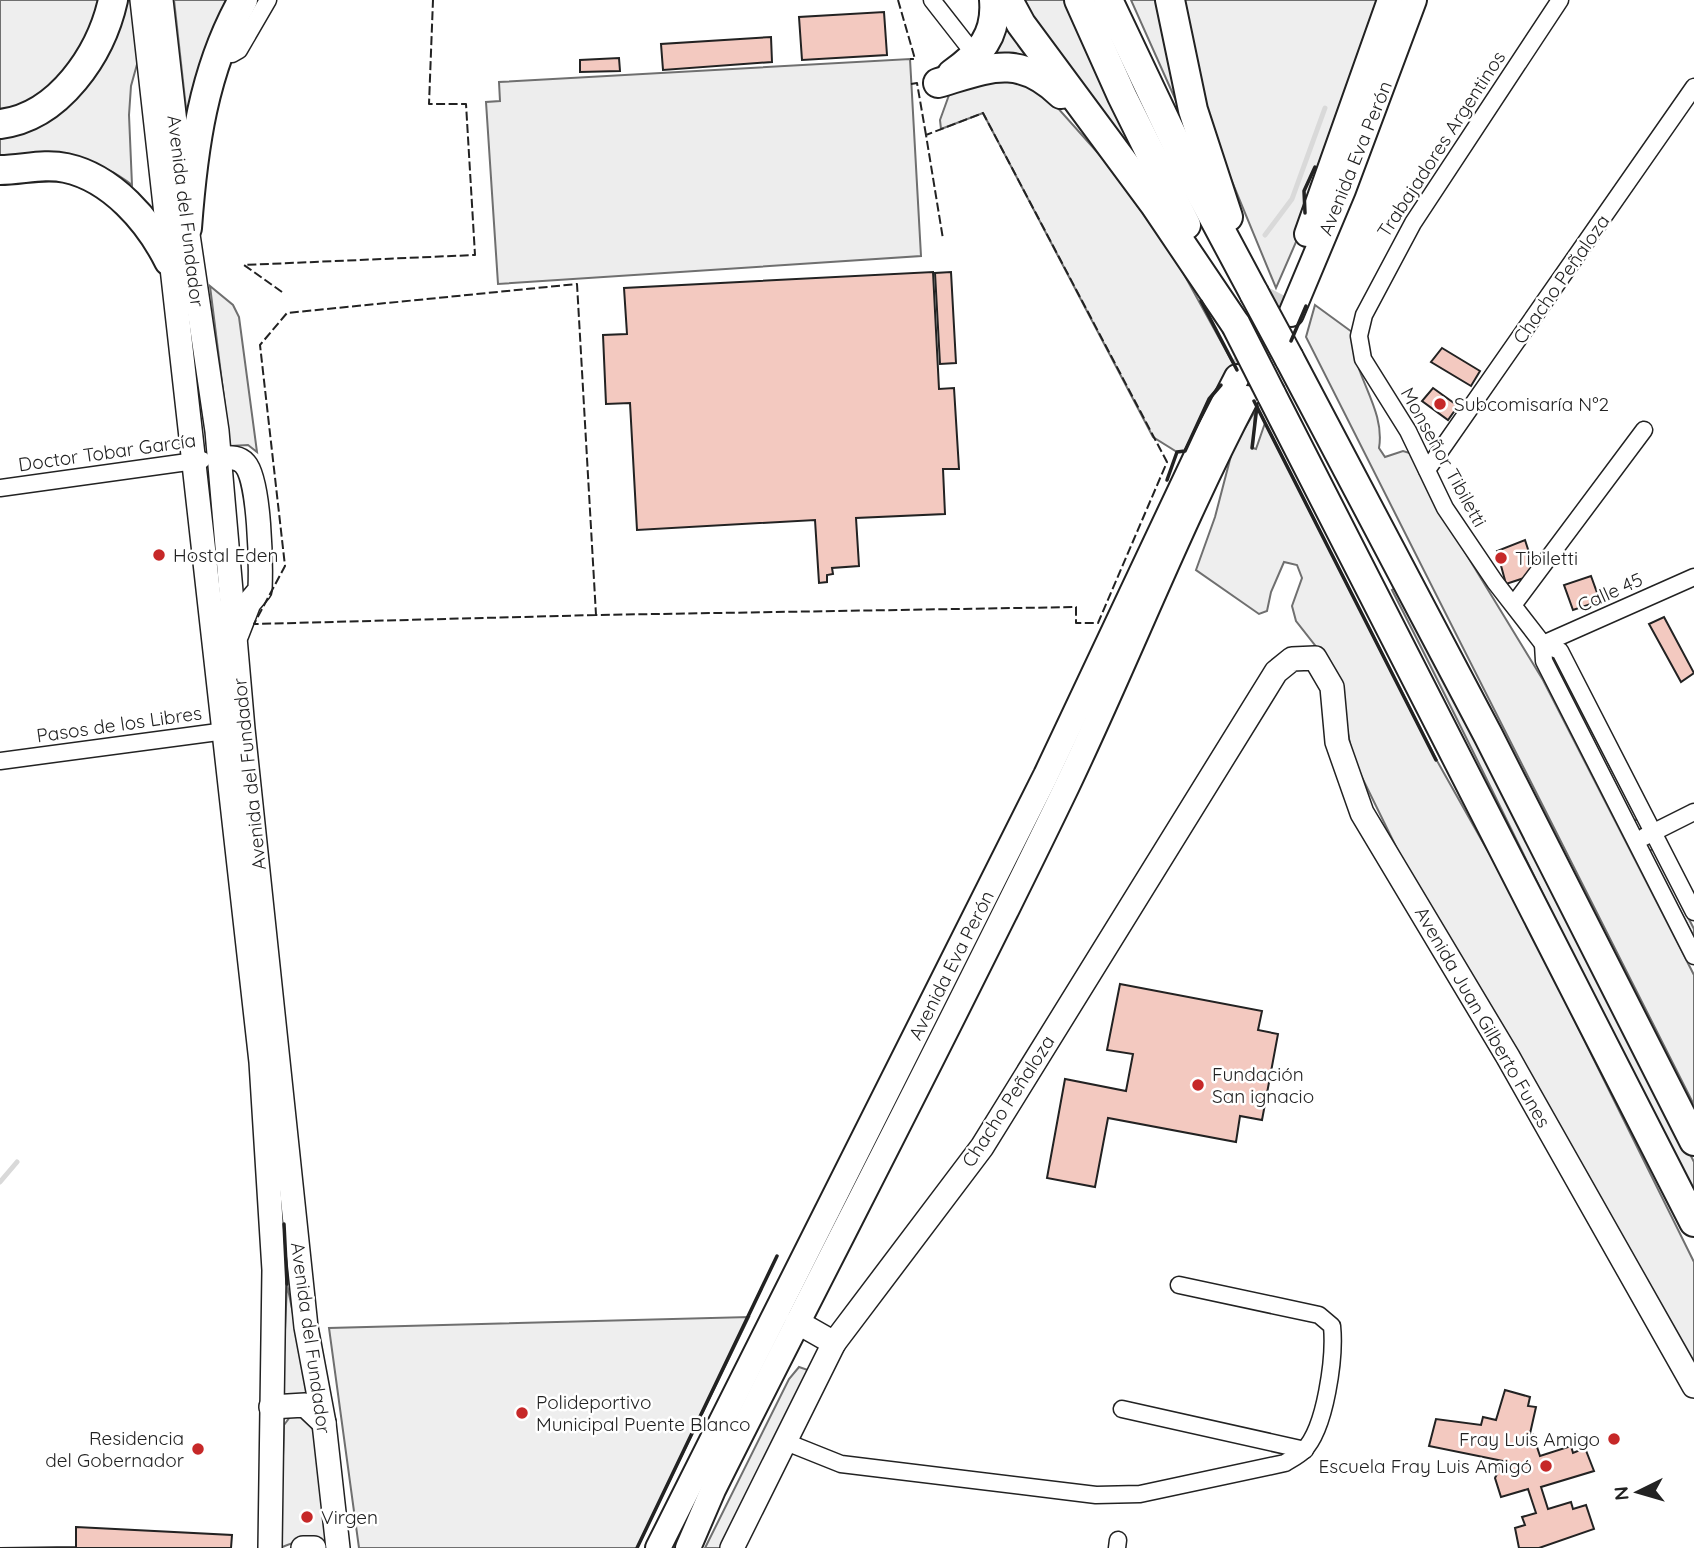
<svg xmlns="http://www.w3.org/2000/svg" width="1694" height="1548" font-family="Quicksand,sans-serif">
<rect width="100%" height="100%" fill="#fff"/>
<!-- green -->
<g fill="#eee" stroke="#6f6f6f" stroke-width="2">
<path d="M0,0H106L60,86L0,119Z"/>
<path d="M121,0H133L141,50L131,86L129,115L132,185C88,150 53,160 0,161V136L23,129Z"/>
<path d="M174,0H231L189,135Z"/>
<path d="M1015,0H1066L1172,217Z"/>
<path d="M1131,0H1162L1177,103Z"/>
<path d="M1180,0H1383L1306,219L1276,288L1207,121Z"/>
<path d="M1002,21L1031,61L993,59L990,49Z"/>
<path d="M995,72L1040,88L1106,162L1175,258L1234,365L1209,399L1185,451L1177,452L1153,437L983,113L941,129L940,120L953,84Z"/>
<path d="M210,286L233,305L239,317L257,452L248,445L230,446Z"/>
<path d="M1315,305L1352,332C1354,343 1355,355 1358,366C1367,393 1384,419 1379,448L1385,457L1403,451L1413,454L1446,521L1543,680L1694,975V1105L1306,337Z"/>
<path d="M1255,411L1253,448L1256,449L1265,423L1436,759L1512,894L1694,1262V1372L1404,863L1353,759L1336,672L1296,621L1292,606L1302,578L1297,565L1284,562L1271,592L1267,611L1259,614L1196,570L1215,517L1233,448Z"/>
<path d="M1401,585L1694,1162V1202C1592,998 1496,793 1392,590Z"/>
<path d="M1550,653L1638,819L1634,821L1547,655Z"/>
<path d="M1653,849L1694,929V937L1649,851Z"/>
<path d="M287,1284L310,1398L282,1399Z"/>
<path d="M749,1317L637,1548H359L329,1328Z"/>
<path d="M799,1367L808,1370L724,1548H705L789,1379Z"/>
<path d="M301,1412L316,1426L329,1547C311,1535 297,1541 280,1548L284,1425L290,1417Z"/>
</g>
<!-- parking -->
<path fill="#ededed" stroke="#6f6f6f" stroke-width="2" d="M910,59L921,256L498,284L486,102L500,101L499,82Z"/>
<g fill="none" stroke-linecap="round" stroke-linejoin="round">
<!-- stream -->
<g stroke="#d9d9d9" stroke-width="5">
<path d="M1265,235L1292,199L1325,108"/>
<path d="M0,1182L17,1162"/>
</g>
</g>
<!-- building -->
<g fill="#f3c9c0" stroke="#222" stroke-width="2">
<path d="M884,12L887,55L802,60L799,17Z"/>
<path d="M771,37L772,62L663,70L661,44Z"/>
<path d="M619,58L620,71L580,72V60Z"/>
<path d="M933,272L939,389L954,388L959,469H943L945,514L856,518L859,566L832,568L833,574L827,575V582L819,583L815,520L637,530L630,403L606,404L603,335L627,334L624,288Z"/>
<path d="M951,272L956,363L940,364L935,273Z"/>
<path d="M1442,348L1480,371L1471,386L1431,362Z"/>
<path d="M1433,388L1458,406L1448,420L1422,401Z"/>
<path d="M1525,540L1536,574L1506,584L1497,551Z"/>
<path d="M1591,576L1600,601L1573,610L1564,585Z"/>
<path d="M1664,617L1694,673L1681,682L1649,624Z"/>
<path d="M1120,984L1262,1011L1258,1030L1278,1034L1262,1120L1240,1116L1236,1142L1108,1118L1095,1187L1047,1178L1065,1079L1126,1091L1133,1054L1107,1050Z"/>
<path d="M1505,1390L1530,1397L1528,1406L1536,1407L1529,1438L1533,1435L1540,1456L1571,1446L1573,1453L1585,1448L1594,1471L1541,1487L1548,1509L1571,1502L1573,1509L1586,1505L1594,1529L1539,1548H1519L1515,1528L1525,1525L1522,1517L1536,1513L1528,1489L1501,1497L1495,1478L1503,1461L1429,1446L1436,1419L1481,1425L1483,1417L1496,1420Z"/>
<path d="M76,1527L232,1535L231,1548H0L76,1547Z"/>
</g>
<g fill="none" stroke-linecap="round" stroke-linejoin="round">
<!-- primary-tunnel -->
<path stroke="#d3d3d3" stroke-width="24" stroke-dasharray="24 12" stroke-linecap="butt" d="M1243,367L1281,294"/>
<!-- street casing -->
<g stroke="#222" stroke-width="19">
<g id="street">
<path d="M932,0L975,55"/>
<path d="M1560,0L1413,223L1364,315L1359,336L1363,359L1408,431L1445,508L1495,582L1543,644L1560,651L1694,912"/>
<path d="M219,50L232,54L239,50L268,0"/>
<path d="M1427,470L1694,87"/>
<path d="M0,488L202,460"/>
<path d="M1514,604L1644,430"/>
<path d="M1543,644L1544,661L1694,956"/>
<path d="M1543,644L1694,577"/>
<path d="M0,761L233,730"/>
<path d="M1644,837L1694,812"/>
<path d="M1122,1409L1305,1450"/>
<path d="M786,1442L841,1464L1096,1495L1140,1494L1285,1463C1291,1459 1298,1456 1303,1451C1326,1429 1335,1356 1332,1326L1319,1315L1179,1285"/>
<path d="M1117,1548L1118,1540"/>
</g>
</g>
<!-- secondary casing -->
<g stroke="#222" stroke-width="26">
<g id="secondary">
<path d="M142,0L261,1062L274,1270L270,1548"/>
<path d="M161,0L187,228L217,431L243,729L306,1327L324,1423L338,1548"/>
<path d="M219,458C228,458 238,456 245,464C260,481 261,565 260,590L249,603L237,634"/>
<path d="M797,1322L834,1343"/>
<path d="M271,1407L305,1405L324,1423"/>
<path d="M303,1548H314"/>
<path d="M732,1548L834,1343L982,1147L1276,672L1292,659L1315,658L1332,687L1337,742L1362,813L1508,1057L1694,1386"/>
</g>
</g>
<!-- primary casing -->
<g stroke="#222" stroke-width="28">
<g id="primary">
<path d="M1307,234L1390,0"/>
<path d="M1291,314L1343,190L1414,0"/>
<path d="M658,1548L1046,775L1196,457L1237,377"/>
<path d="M688,1548L713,1490C830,1256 953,1023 1067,786C1128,658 1180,524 1246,398"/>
</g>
</g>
<!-- highway casing -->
<g stroke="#222" stroke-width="32">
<g id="highway">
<path d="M1008,0L1021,24L1155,205L1236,325"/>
<path d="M1079,0L1122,96L1186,225"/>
<path d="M1108,0L1192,177L1254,293"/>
<path d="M1170,0L1193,110L1228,217"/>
<path d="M952,74C980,54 997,36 994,0"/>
<path d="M938,83C989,68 1018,53 1061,94"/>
<path d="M0,124C59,117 101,54 113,0"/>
<path d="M0,170C22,170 44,163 66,168C112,178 149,221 169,261"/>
<path d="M187,228C193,148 203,71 243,0"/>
<path d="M1289,358L1488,735L1694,1141"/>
<path d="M1271,394L1694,1222"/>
</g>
</g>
<!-- street -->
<use href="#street" stroke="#fff" stroke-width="16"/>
<!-- secondary -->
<use href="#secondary" stroke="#fff" stroke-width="23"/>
<!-- primary -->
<use href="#primary" stroke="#fff" stroke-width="24"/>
<!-- highway -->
<use href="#highway" stroke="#fff" stroke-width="28"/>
<!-- highway-bridge casing -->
<g stroke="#222" stroke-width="32" stroke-linecap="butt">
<g id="highway-bridge">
<path d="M1254,293L1289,358"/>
<path d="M1236,325L1271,394"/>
</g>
</g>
<!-- highway-bridge -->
<use href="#highway-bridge" stroke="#fff" stroke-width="28"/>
<!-- fence -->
<g stroke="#222" stroke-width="2" stroke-dasharray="9 3.5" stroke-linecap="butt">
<path d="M898,0L915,59H910"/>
<path d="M911,84L917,83L926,135"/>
<path d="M282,292L244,265L475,255L466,104H429L433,0"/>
<path d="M596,615L254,624L285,566L260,345L287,313L577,284L596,615L1076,607V623H1098L1167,462L983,113L926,135L943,239"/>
</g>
<!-- wall -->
<g stroke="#222" stroke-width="3.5">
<path d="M1305,213L1304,191L1315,167"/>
<path d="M1201,301L1237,370"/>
<path d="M1291,341L1306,306"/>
<path d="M1254,401L1436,760"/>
<path d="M1252,448L1257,406"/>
<path d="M1167,480L1177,452L1185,451L1209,399L1221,385"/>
<path d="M284,1224L287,1284"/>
<path d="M637,1548L777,1256"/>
</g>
</g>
<!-- markers -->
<g fill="#c62828" stroke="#fff" stroke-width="2.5">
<circle cx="1440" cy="404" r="7"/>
<circle cx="159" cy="555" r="7"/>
<circle cx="1501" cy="558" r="7"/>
<circle cx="1198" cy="1085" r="7"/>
<circle cx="522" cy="1413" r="7"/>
<circle cx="1614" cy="1439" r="7"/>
<circle cx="198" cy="1449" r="7"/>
<circle cx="1546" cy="1466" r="7"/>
<circle cx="307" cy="1517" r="7"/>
</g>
<g text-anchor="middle" stroke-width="5" stroke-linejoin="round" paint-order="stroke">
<!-- street labels -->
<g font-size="19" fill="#222" stroke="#fff">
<text transform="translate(1441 144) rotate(-57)" y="7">Trabajadores Argentinos</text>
<text transform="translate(1355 158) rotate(-68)" y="7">Avenida Eva Perón</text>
<text transform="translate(186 211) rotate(83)" y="7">Avenida del Fundador</text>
<text transform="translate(1561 279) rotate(-55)" y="7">Chacho Peñaloza</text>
<text transform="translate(107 452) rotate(-8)" y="7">Doctor Tobar García</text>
<text transform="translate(1444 457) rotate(61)" y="7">Monseñor Tibiletti</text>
<text transform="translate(1610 592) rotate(-24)" y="7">Calle 45</text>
<text transform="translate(119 724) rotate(-8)" y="7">Pasos de los Libres</text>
<text transform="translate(249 774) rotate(-96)" y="7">Avenida del Fundador</text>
<text transform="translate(951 965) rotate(-63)" y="7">Avenida Eva Perón</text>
<text transform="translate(1483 1017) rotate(60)" y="7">Avenida Juan Gilberto Funes</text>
<text transform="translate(1008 1101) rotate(-57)" y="7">Chacho Peñaloza</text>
<text transform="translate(311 1338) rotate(82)" y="7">Avenida del Fundador</text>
</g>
<!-- poi labels -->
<g font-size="19" fill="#222" stroke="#fff" text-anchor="start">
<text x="1454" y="411">Subcomisaría N°2</text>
<text x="173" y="562">Hostal Eden</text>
<text x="1515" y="565">Tibiletti</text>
<text x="1212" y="1081">Fundación<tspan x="1212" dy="22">San ignacio</tspan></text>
<text x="536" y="1409">Polideportivo<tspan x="536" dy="22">Municipal Puente Blanco</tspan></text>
<text x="184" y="1445" text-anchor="end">Residencia<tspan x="184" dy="22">del Gobernador</tspan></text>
<text x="1600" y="1446" text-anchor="end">Fray Luis Amigo</text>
<text x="1532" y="1473" text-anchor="end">Escuela Fray Luis Amigó</text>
<text x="321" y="1524">Virgen</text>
</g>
</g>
<!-- north arrow -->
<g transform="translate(1638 1492) rotate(265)" stroke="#ffffff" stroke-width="5" paint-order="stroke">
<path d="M0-5L12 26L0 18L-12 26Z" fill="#222222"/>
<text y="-10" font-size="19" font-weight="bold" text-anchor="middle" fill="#222222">N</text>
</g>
</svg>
